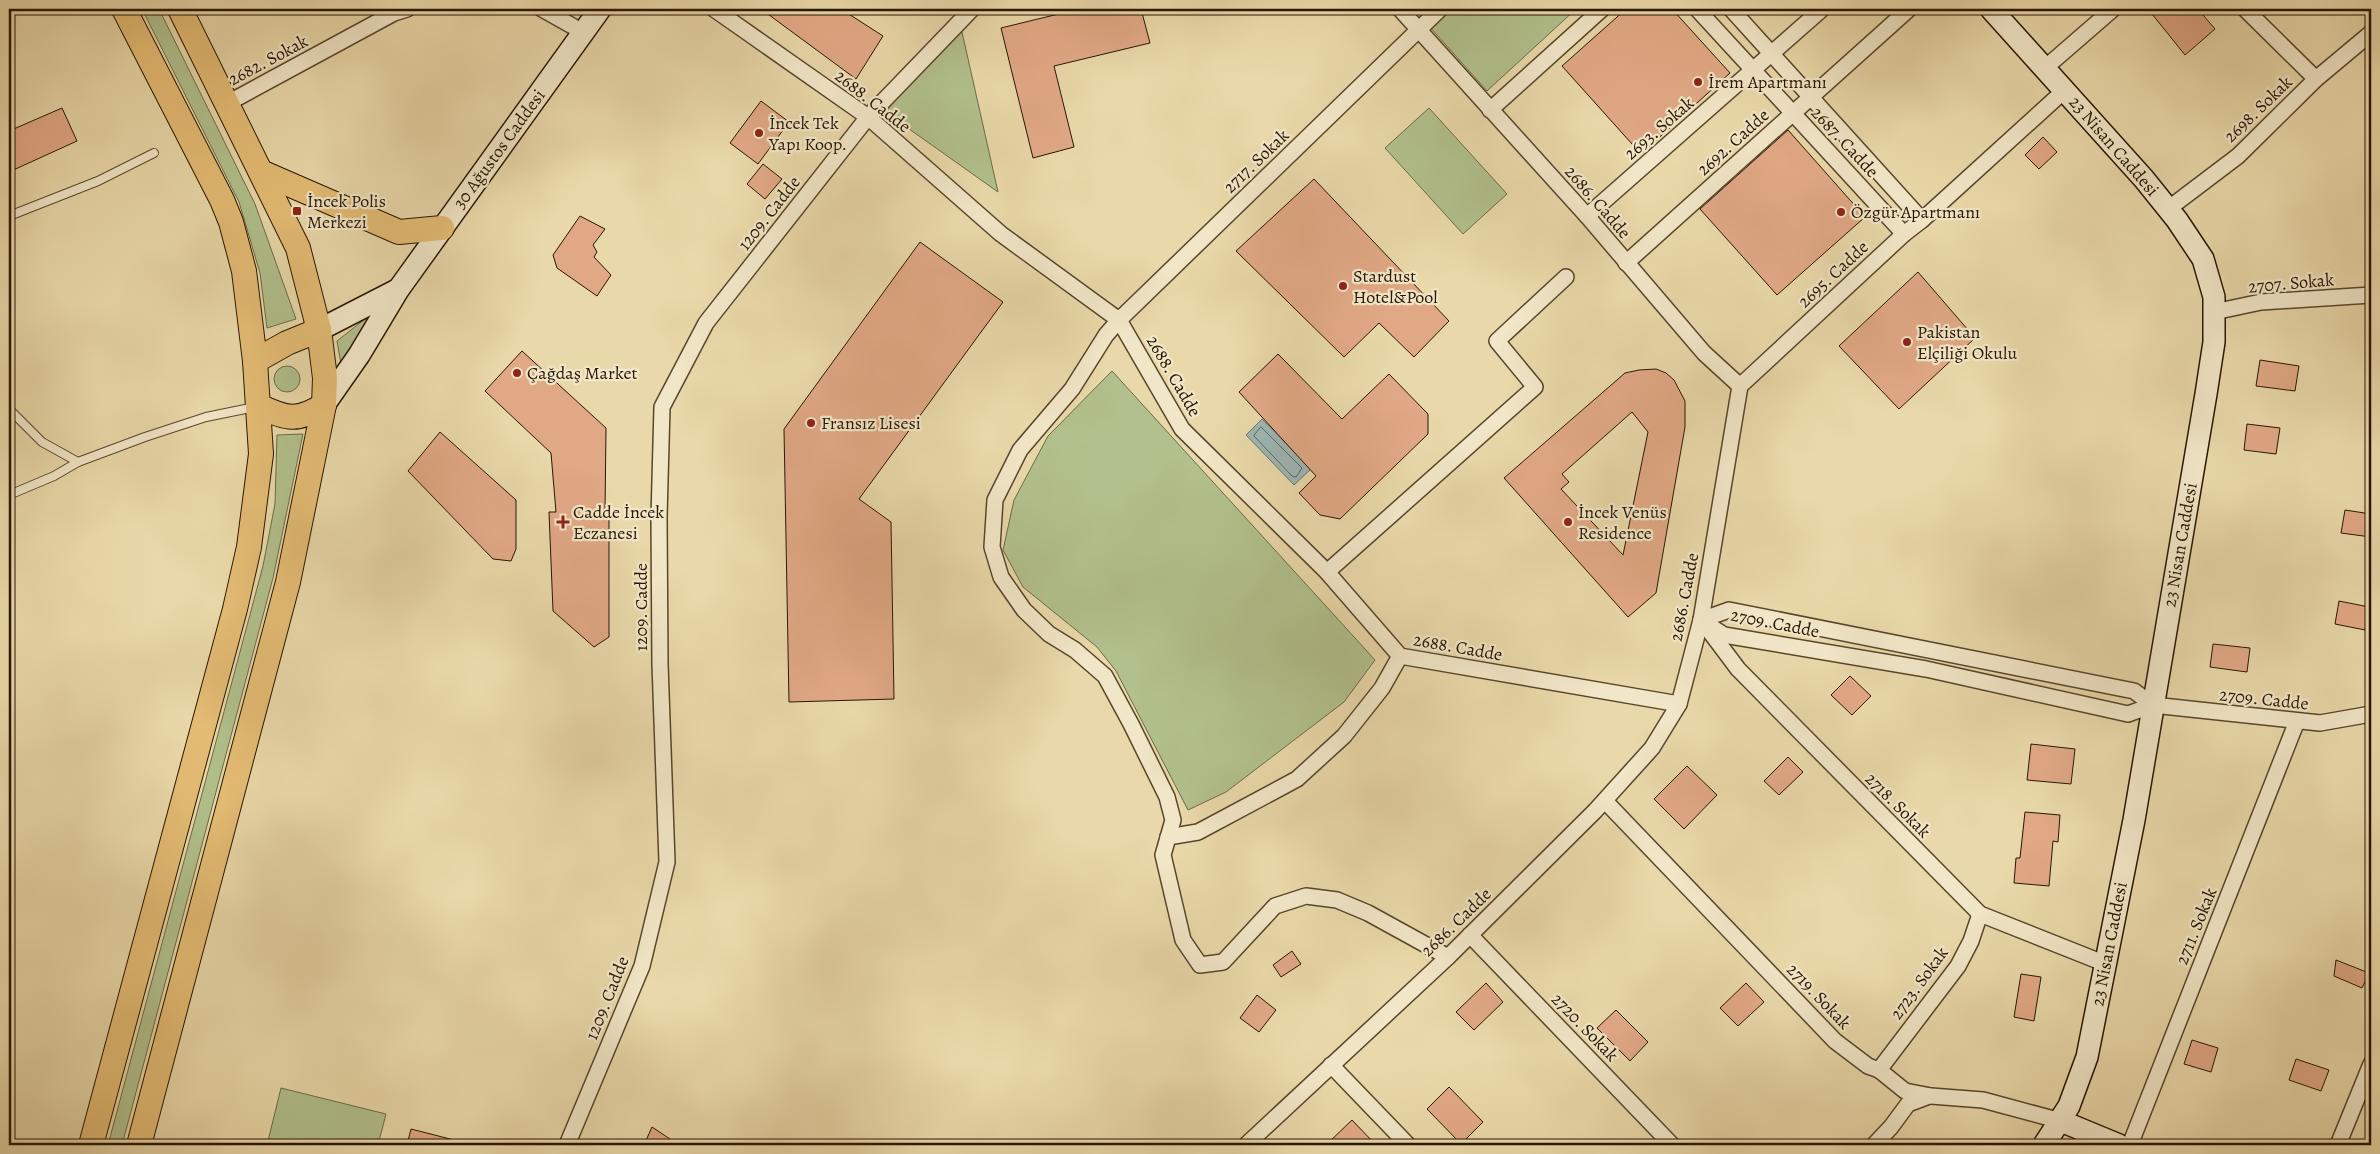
<svg xmlns="http://www.w3.org/2000/svg" width="2380" height="1154" font-family="Alegreya,serif">
<rect width="100%" height="100%" fill="#e9d8a9"/>
<filter id="stains"><feTurbulence type="fractalNoise" baseFrequency=".004" numOctaves="4"/><feColorMatrix values="0 0 0 0 .2 0 0 0 0 .09 0 0 0 0 .02 0 0 0 .5 -.17"/></filter>
<radialGradient id="worn" r=".72"><stop offset=".6" stop-color="#630" stop-opacity="0"/><stop offset="1" stop-color="#630" stop-opacity=".3"/></radialGradient>
<!-- green -->
<g fill="#b1c08c" stroke="#6c6b46">
<path d="M142,9H159L255,204L296,319L267,328L260,273L239,202Z"/>
<path d="M1447,9H1576L1487,91L1429,26Z"/>
<path d="M962,32L998,192L881,109Z"/>
<path d="M1429,108L1507,194L1463,234L1385,148Z"/>
<path d="M370,315L341,364L337,341Z"/>
<circle cx="287" cy="379" r="13"/>
<path d="M1112,371L1375,660L1344,702L1226,792L1188,810L1116,671L1097,647L1023,587L1003,550L1014,500L1048,436Z"/>
<path d="M303,434L273,578L122,1145H108L263,566L275,504L277,435Z"/>
<path d="M281,1088L386,1114L378,1145H267Z"/>
</g>
<!-- water -->
<path fill="#9db6b5" stroke="#6e766d" d="M1262,419L1311,469L1294,485L1246,435Z"/>
<g fill="none" stroke-linecap="round" stroke-linejoin="round">
<!-- shore -->
<path stroke="#62665b" stroke-width="1" d="M1261,427L1302,468L1296,477L1292,476L1254,436Z"/>
</g>
<!-- building -->
<g fill="#e1a885" stroke="#281601" fill-rule="evenodd">
<path d="M761,9H841L883,36L856,79Z"/>
<path d="M1079,9H1141L1150,43L1054,66L1074,147L1033,158L1001,28Z"/>
<path d="M1626,9H1672L1730,73L1641,154L1562,66Z"/>
<path d="M2148,9H2198L2215,29L2185,55Z"/>
<path d="M761,101L789,122L758,164L730,143Z"/>
<path d="M62,108L77,141L9,172V131Z"/>
<path d="M1788,130L1865,217L1777,295L1700,209Z"/>
<path d="M2043,137L2057,152L2039,169L2025,155Z"/>
<path d="M763,164L782,179L765,199L747,184Z"/>
<path d="M1314,179L1449,321L1414,357L1379,323L1344,357L1236,251Z"/>
<path d="M580,216L605,229L593,245L597,252L594,257L611,275L597,296L557,268L553,255Z"/>
<path d="M920,242L1003,302L859,499L891,522L894,699L789,702L784,429Z"/>
<path d="M1918,272L1975,338L1899,409L1839,346Z"/>
<path d="M522,351L606,428L605,513H609V637L594,647L553,611L549,512H556L551,453L485,391Z"/>
<path d="M1278,354L1342,419L1389,374L1428,414V434L1340,519L1320,515L1299,493L1316,476L1239,392Z"/>
<path d="M2260,360L2299,366L2295,391L2256,386Z"/>
<path d="M1656,369L1666,373L1674,380L1685,401V427L1656,593L1628,617L1504,478L1625,373L1639,370ZM1632,412L1648,432L1623,555L1561,489L1569,482L1562,474Z"/>
<path d="M2247,424L2280,428L2276,454L2244,450Z"/>
<path d="M440,432L516,500V549L511,561L493,559L408,471Z"/>
<path d="M2345,510L2371,514V537L2341,533Z"/>
<path d="M2339,601L2369,607L2365,630L2335,624Z"/>
<path d="M2213,644L2250,648L2247,672L2210,667Z"/>
<path d="M1850,676L1871,696L1852,715L1831,695Z"/>
<path d="M2031,744L2075,749L2071,784L2027,780Z"/>
<path d="M1788,757L1803,772L1779,795L1764,781Z"/>
<path d="M1687,766L1717,795L1684,829L1654,799Z"/>
<path d="M2025,812L2060,815L2058,842L2053,841L2049,886L2014,883L2016,858H2020Z"/>
<path d="M1292,951L1301,964L1281,977L1273,965Z"/>
<path d="M2336,960L2369,973L2362,988L2334,976Z"/>
<path d="M2021,974L2041,977L2034,1021L2014,1017Z"/>
<path d="M1486,983L1503,1002L1474,1030L1456,1012Z"/>
<path d="M1746,983L1764,1002L1738,1026L1720,1008Z"/>
<path d="M1257,995L1276,1010L1259,1032L1240,1018Z"/>
<path d="M1616,1010L1648,1042L1630,1061L1597,1028Z"/>
<path d="M2192,1040L2218,1048L2211,1072L2184,1064Z"/>
<path d="M2296,1059L2329,1070L2321,1091L2289,1080Z"/>
<path d="M1449,1087L1483,1122L1461,1144L1427,1109Z"/>
<path d="M1352,1120L1376,1145H1326Z"/>
<path d="M652,1127L679,1145H644Z"/>
<path d="M411,1129L454,1140V1145H407Z"/>
</g>
<g fill="none" stroke-linecap="round" stroke-linejoin="round">
<!-- lane casing -->
<g stroke="#58462b" stroke-width="10">
<g id="lane">
<path d="M9,216L98,181L154,153"/>
<path d="M9,409L42,442L78,462"/>
<path d="M9,495L54,476L78,462L145,437L206,417L255,407"/>
</g>
</g>
<!-- street casing -->
<g stroke="#58462b" stroke-width="18">
<g id="street">
<path d="M542,9L583,32"/>
<path d="M714,9L868,117L1001,234L1119,320L1182,429L1327,572L1400,656L1679,704"/>
<path d="M1440,9L1119,320L1106,335L1072,389L1020,450L995,500L992,547L1001,577L1024,610L1049,634L1075,650L1105,676L1131,724L1167,797L1173,820L1163,855L1183,940L1200,965L1223,962L1275,906L1306,896L1337,900L1368,913L1448,957"/>
<path d="M1697,9L1904,234"/>
<path d="M1731,9L1922,220"/>
<path d="M2245,9L2316,79"/>
<path d="M2045,68L2113,9"/>
<path d="M226,104L394,13L407,9"/>
<path d="M1490,110L1602,9"/>
<path d="M2168,209L2238,156L2316,79L2371,33"/>
<path d="M1587,216L1822,9"/>
<path d="M1626,263L1909,9"/>
<path d="M2214,312L2261,302L2371,295"/>
<path d="M1740,386L1904,234L1922,220L2065,90"/>
<path d="M1327,572L1535,387L1497,341L1566,277"/>
<path d="M1701,620L1724,635L1926,669L2128,714L2153,705L2320,723L2371,714"/>
<path d="M1701,620L1729,610L2134,691L2153,705"/>
<path d="M1708,629L1738,669L1980,914L2106,964"/>
<path d="M1605,801L1835,1041L1868,1066L1879,1070L1905,1091L1931,1096L1983,1100L2061,1121"/>
<path d="M1168,837L1198,832L1297,779L1344,736L1382,688L1400,656"/>
<path d="M1470,935L1672,1145"/>
<path d="M1331,1065L1408,1145"/>
<path d="M1879,1070L1958,966L1971,941L1980,914"/>
<path d="M567,1145L642,966L667,862L660,664L659,517L662,407L706,323L868,117L972,9"/>
<path d="M1246,1145L1448,957L1595,811L1652,748L1679,704L1701,620L1740,386L1704,353L1587,216L1400,9"/>
<path d="M1874,1145L1891,1127L1908,1104L1929,1096"/>
<path d="M2130,1145L2297,721"/>
<path d="M2338,1145L2371,1064"/>
</g>
</g>
<!-- secondary casing -->
<g stroke="#281601" stroke-width="24">
<g id="secondary">
<path d="M1991,9L2144,179L2177,220L2203,259L2214,297V342L2206,394L2134,820L2087,1057L2069,1106L2044,1145"/>
<path d="M319,330L397,290"/>
<path d="M324,405L359,355L398,290L600,9"/>
<path d="M2061,1121L2119,1145"/>
</g>
</g>
<!-- primary casing -->
<g stroke="#281601" stroke-width="26">
<g id="primary">
<path d="M261,172L399,232L442,228"/>
<path d="M255,361L287,343L319,330"/>
<path d="M259,406C286,419 298,422 324,405"/>
<path d="M91,1145L235,609L249,547L261,454L255,361L244,271L231,222L222,200L124,9"/>
<path d="M139,1145L288,582L324,405L325,378L319,330L298,248L180,9"/>
</g>
</g>
<!-- lane -->
<use href="#lane" stroke="#f1e6c7" stroke-width="8"/>
<!-- street -->
<use href="#street" stroke="#f1e6c7" stroke-width="15"/>
<!-- secondary -->
<use href="#secondary" stroke="#f1e6c7" stroke-width="21"/>
<!-- primary -->
<use href="#primary" stroke="#e4bc74" stroke-width="24"/>
</g>
<!-- markers -->
<g fill="#8f2418" stroke="#f1e6c7" stroke-width="2">
<circle cx="1698" cy="82" r="5"/>
<circle cx="759" cy="133" r="5"/>
<rect x="292" y="206" width="10" height="10" rx="2.5"/>
<circle cx="1841" cy="212" r="5"/>
<circle cx="1343" cy="286" r="5"/>
<circle cx="1907" cy="342" r="5"/>
<circle cx="517" cy="373" r="5"/>
<circle cx="811" cy="423" r="5"/>
<path d="M560.5 514.5h5v5h5v5h-5v5h-5v-5h-5v-5h5z"/>
<circle cx="1568" cy="522" r="5"/>
</g>
<g text-anchor="middle" stroke-width="4.5" stroke-linejoin="round" paint-order="stroke">
<!-- street labels -->
<g font-size="18" fill="#281601" stroke="#f1e6c7">
<text transform="translate(268 60) rotate(-28)" y="6">2682. Sokak</text>
<text transform="translate(873 101) rotate(38)" y="6">2688. Cadde</text>
<text transform="translate(2258 109) rotate(-44)" y="6">2698. Sokak</text>
<text transform="translate(1659 128) rotate(-41)" y="6">2693. Sokak</text>
<text transform="translate(1733 142) rotate(-42)" y="6">2692. Cadde</text>
<text transform="translate(1845 142) rotate(47)" y="6">2687. Cadde</text>
<text transform="translate(2114 146) rotate(49)" y="6">23 Nisan Caddesi</text>
<text transform="translate(499 149) rotate(-54)" y="6">30 Ağustos Caddesi</text>
<text transform="translate(1256 161) rotate(-44)" y="6">2717. Sokak</text>
<text transform="translate(1598 202) rotate(49)" y="6">2686. Cadde</text>
<text transform="translate(769 213) rotate(-52)" y="6">1209. Cadde</text>
<text transform="translate(1833 274) rotate(-43)" y="6">2695. Cadde</text>
<text transform="translate(2291 283) rotate(-5)" y="6">2707. Sokak</text>
<text transform="translate(1174 376) rotate(60)" y="6">2688. Cadde</text>
<text transform="translate(2180 545) rotate(-80)" y="6">23 Nisan Caddesi</text>
<text transform="translate(1684 597) rotate(-79)" y="6">2686. Cadde</text>
<text transform="translate(641 607) rotate(-90)" y="6">1209. Cadde</text>
<text transform="translate(1775 623) rotate(11)" y="6">2709. Cadde</text>
<text transform="translate(1458 647) rotate(10)" y="6">2688. Cadde</text>
<text transform="translate(2264 699) rotate(6)" y="6">2709. Cadde</text>
<text transform="translate(1898 805) rotate(45)" y="6">2718. Sokak</text>
<text transform="translate(1456 922) rotate(-44)" y="6">2686. Cadde</text>
<text transform="translate(2196 926) rotate(-68)" y="6">2711. Sokak</text>
<text transform="translate(2109 944) rotate(-79)" y="6">23 Nisan Caddesi</text>
<text transform="translate(1919 983) rotate(-54)" y="6">2723. Sokak</text>
<text transform="translate(1819 996) rotate(46)" y="6">2719. Sokak</text>
<text transform="translate(607 998) rotate(-68)" y="6">1209. Cadde</text>
<text transform="translate(1585 1027) rotate(46)" y="6">2720. Sokak</text>
</g>
<!-- poi labels -->
<g font-size="18" fill="#281601" stroke="#f1e6c7" text-anchor="start">
<text x="1708" y="88">İrem Apartmanı</text>
<text x="769" y="129">İncek Tek<tspan x="769" dy="21">Yapı Koop.</tspan></text>
<text x="307" y="207">İncek Polis<tspan x="307" dy="21">Merkezi</tspan></text>
<text x="1851" y="218">Özgür Apartmanı</text>
<text x="1353" y="282">Stardust<tspan x="1353" dy="21">Hotel&amp;Pool</tspan></text>
<text x="1917" y="338">Pakistan<tspan x="1917" dy="21">Elçiliği Okulu</tspan></text>
<text x="527" y="379">Çağdaş Market</text>
<text x="821" y="429">Fransız Lisesi</text>
<text x="573" y="518">Cadde İncek<tspan x="573" dy="21">Eczanesi</tspan></text>
<text x="1578" y="518">İncek Venüs<tspan x="1578" dy="21">Residence</tspan></text>
</g>
</g>
<!-- margin -->
<rect width="2380" height="1154" fill="none" stroke="#e9d8a9" stroke-width="30"/>
<rect x="10" y="10" width="2360" height="1134" fill="none" stroke="#281601" stroke-width="2.5"/>
<rect x="15" y="15" width="2350" height="1124" fill="none" stroke="#281601"/>
<rect width="100%" height="100%" filter="url(#stains)"/>
<rect width="100%" height="100%" fill="url(#worn)"/>
</svg>
